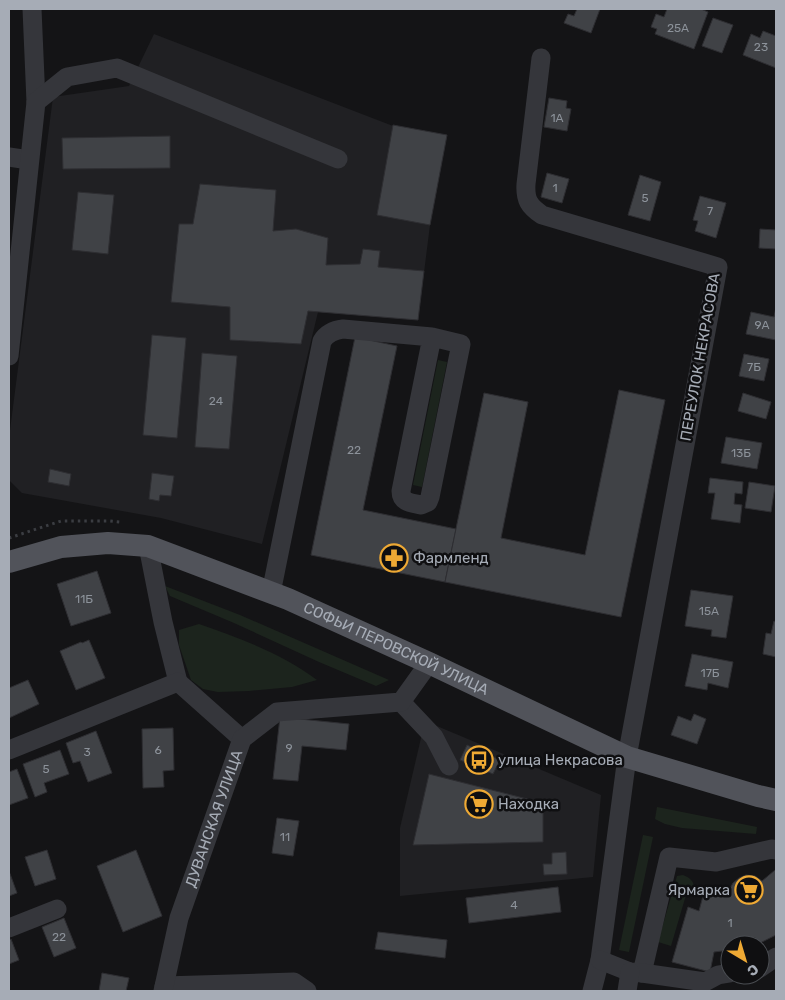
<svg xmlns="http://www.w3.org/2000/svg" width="785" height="1000" font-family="Rubik,sans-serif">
<rect width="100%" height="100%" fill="#141416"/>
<!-- built -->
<g fill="#202023">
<path d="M154,34L393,126L447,135L430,225L418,320L318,312L262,544L161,518L22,493L9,480V438L53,97L129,86Z"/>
<path d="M425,721L601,795L593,877L400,896V828Z"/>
</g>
<!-- green -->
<g fill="#1c241d">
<path d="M438,360L447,362L422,487L413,485Z"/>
<path d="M165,586L240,615L389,680L376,686L319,662L234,623L170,596Z"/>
<path d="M199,624C240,638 282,654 317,680L292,687L249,691L218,692L203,689L191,680L179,645V630Z"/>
<path d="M657,807L757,827L756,834L682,828L665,824L655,819Z"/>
<path d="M643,835L653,837L629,952L619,950Z"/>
<path d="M683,875C691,878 693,881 695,889L691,894L686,895L671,946L658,942L677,876Z"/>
</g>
<!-- building -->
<g fill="#404246" stroke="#2e2e32">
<path d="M577,9H600L591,33L564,23L568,14L574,16Z"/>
<path d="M667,9H701L708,12L694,49L655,34L657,29L651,27L656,14L664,17Z"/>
<path d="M713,18L733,25L722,53L702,46Z"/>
<path d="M763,31L776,36V68L743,55L751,34L760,38Z"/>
<path d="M549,98L567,101L566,108L571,109L567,131L544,127Z"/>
<path d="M393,125L447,135L430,225L377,215Z"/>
<path d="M170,136V168L63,169L62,138Z"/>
<path d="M547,173L569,179L562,203L541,197Z"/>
<path d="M640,175L661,182L650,221L628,215Z"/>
<path d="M200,184L276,190L273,231L296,229L328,238L326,265L360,264L363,249L380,251L378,267L424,271L418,320L308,311L301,344L230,340V307L171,302L179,224H193Z"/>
<path d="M78,192L114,195L108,254L72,250Z"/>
<path d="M700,196L726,203L716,238L695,231L698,221L693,220Z"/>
<path d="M760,229L776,230V249L759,248Z"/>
<path d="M776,307V340L746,334L751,312L774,317Z"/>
<path d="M152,335L186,338L177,438L143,435Z"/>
<path d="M355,337L397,346L363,510L456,529L445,582L311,555Z"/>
<path d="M202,353L237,356L229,449L195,447Z"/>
<path d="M744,354L769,359L764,381L739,376Z"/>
<path d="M619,390L665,400L621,617L445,582L484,393L528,402L501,538L585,555Z"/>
<path d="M743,393L771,402L766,419L738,411Z"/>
<path d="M726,437L762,443L757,469L721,463Z"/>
<path d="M50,469L71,474L69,486L48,482Z"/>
<path d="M152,473L174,476L171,496L160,495L159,501L149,499Z"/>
<path d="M710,478L743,482L742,494L735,493L734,504L742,505L740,523L711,519L715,493H708Z"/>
<path d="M749,482L775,486L771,512L745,508Z"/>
<path d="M97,571L111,613L71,626L57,584Z"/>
<path d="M691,590L733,596L726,638L711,636L712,630L685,626Z"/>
<path d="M774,621L776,622V657L763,654L766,633L771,634Z"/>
<path d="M89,640L105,678L76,690L60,651L81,642L82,643Z"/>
<path d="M692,654L733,662L728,688L708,683L707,690L685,686Z"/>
<path d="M28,680L39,704L9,718V688Z"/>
<path d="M694,714L706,719L697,744L671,735L678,716L691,721Z"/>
<path d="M280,717L349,724L346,750L302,746L298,781L273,779Z"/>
<path d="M173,728L174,770L163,771L164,787L143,788L142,729Z"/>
<path d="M96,731L112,773L88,782L80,761L73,763L66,743Z"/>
<path d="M467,745L500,760L493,774L460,760Z"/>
<path d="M60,750L69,774L44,783L47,792L35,797L23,764Z"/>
<path d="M17,769L28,798L9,805V772Z"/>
<path d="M429,774L543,803V842L413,845Z"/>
<path d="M277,818L299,821L293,856L272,853Z"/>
<path d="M47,850L56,879L35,886L25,857Z"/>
<path d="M136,850L162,916L123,932L97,866Z"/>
<path d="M566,852L567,874L544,875L543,864H552V853Z"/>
<path d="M775,870L776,871V935L760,943L752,945H730V950L714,952L710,972L672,962L688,907L699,911L703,896L728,895L729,890L733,883L739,878L746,875L755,876L762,881Z"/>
<path d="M9,871L17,893L9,896Z"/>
<path d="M558,887L561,912L469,923L466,898Z"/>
<path d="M64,918L76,948L54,957L42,927Z"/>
<path d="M378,932L447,940L445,958L375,949Z"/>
<path d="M11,939L19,960L9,964V940Z"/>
<path d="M102,973L129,978L126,991H99Z"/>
</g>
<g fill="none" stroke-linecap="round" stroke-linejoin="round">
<!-- path -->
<path stroke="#3b3d42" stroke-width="3" stroke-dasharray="2.5 4" stroke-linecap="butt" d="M9,538L61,521H110L120,522"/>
<!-- minor -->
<g stroke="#35363b" stroke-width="19">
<path d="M32,9L36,102"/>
<path d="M541,58L526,184C525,200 529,206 542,215L718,267L627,757L600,960L592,991"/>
<path d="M9,157L29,160"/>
<path d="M9,356L36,102L67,77L117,68L338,159"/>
<path d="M148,546L163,622L178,682"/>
<path d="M271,593L322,341C327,333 334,330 343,329L432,337L401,491C401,503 412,503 421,505L428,502L430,497L461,344L432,337"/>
<path d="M401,702L434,737L449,766"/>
<path d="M9,750L178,682L242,739"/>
<path d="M9,928L57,909"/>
<path d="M600,960L630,972L642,973L669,857L716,862L772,849L776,850"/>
<path d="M760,968L776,957"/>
<path d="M642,973L705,982L718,975L730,973"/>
<path d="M164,986L294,982L307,991"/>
<path id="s1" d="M163,991L179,918L242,739L277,712L401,702L429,663"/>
<path d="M627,991L630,972"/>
</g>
<!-- major -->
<path stroke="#51535a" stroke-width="22" id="s2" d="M9,562L61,547L108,543L148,546L288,599L429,663L627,757L758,796L776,800"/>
</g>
<!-- icons -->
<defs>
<g id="pharmacy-ring" transform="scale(1.4375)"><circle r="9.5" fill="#0f0f11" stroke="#eea934" stroke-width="1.5"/><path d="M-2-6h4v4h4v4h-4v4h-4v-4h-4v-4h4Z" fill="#eea934"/></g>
<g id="bus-ring" transform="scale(1.4375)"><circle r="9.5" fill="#0f0f11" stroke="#eea934" stroke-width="1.5"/><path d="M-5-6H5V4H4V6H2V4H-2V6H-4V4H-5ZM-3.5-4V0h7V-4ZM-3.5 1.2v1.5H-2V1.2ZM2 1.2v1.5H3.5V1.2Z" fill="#eea934"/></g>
<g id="supermarket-ring" transform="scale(1.4375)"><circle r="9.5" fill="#0f0f11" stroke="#eea934" stroke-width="1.5"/><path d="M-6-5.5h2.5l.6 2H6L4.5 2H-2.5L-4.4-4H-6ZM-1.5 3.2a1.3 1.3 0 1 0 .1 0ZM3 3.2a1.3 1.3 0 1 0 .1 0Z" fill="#eea934"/></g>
</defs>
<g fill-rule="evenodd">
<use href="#pharmacy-ring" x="394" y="558"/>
<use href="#bus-ring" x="479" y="760"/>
<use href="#supermarket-ring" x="479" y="804"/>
<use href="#supermarket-ring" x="749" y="890"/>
</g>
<g text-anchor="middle" stroke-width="5" stroke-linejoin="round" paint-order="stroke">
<!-- number labels -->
<g font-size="12" fill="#8c929a">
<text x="678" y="32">25А</text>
<text x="761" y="51">23</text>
<text x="557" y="122">1А</text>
<text x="555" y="192">1</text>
<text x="645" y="202">5</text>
<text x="710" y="215">7</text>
<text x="762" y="329">9А</text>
<text x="754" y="371">7Б</text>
<text x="216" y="405">24</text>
<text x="354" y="454">22</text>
<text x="741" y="457">13Б</text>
<text x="84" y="603">11Б</text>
<text x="709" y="615">15А</text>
<text x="710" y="677">17Б</text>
<text x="289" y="752">9</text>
<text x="158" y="754">6</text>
<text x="87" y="756">3</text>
<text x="46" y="773">5</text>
<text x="285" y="841">11</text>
<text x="514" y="909">4</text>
<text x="730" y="927">1</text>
<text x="59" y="941">22</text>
</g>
<!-- street labels -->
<g font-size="15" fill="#a6acb6" stroke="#0f0f11">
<text transform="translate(700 357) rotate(-80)" y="5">ПЕРЕУЛОК НЕКРАСОВА</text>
<text dy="5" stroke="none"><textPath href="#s2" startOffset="410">СОФЬИ ПЕРОВСКОЙ УЛИЦА</textPath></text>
<text dy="5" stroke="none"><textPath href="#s1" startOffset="180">ДУВАНСКАЯ УЛИЦА</textPath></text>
</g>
<!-- poi labels -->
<g font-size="15" fill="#a6acb6" stroke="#0f0f11" text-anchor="start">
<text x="413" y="563">Фармленд</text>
<text x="498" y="765">улица Некрасова</text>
<text x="498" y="809">Находка</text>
<text x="730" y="895" text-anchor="end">Ярмарка</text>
</g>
</g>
<!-- border -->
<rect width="785" height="1000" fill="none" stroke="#a6acb6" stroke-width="20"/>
<!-- north arrow -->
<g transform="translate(745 960) rotate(142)"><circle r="24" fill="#0f0f11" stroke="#4b4e53"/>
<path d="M0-4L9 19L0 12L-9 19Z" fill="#eea934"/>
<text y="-8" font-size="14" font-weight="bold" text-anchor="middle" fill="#a6acb6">С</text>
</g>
</svg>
